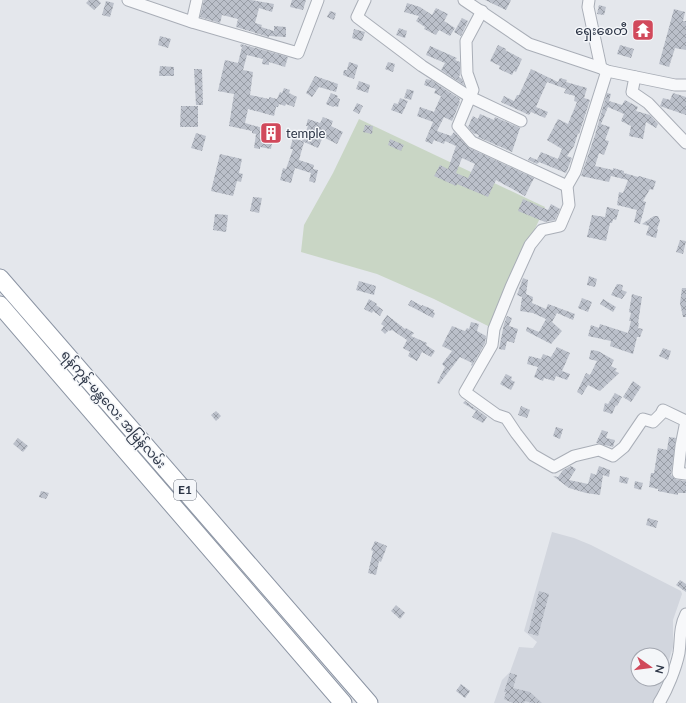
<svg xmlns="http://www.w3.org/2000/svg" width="686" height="703" font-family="Lato,'Noto Sans Myanmar',sans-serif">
<defs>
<pattern id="building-cross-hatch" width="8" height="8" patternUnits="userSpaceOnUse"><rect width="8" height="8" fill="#bbc0ca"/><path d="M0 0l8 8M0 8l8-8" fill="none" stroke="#989da6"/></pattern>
</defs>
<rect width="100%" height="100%" fill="#e4e7ec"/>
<!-- built -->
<path fill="#d2d6de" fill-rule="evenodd" d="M552,532L574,538L591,545L681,591L682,594L673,620V647L662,682L653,703H494L502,680L510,672L519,647L533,648L537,642L524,631ZM638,655H662V679H638Z"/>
<!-- garden -->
<path fill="#c9d6c5" d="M359,119L545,207L490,327L434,299L377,274L301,252L304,225L333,173Z"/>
<!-- building -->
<g fill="url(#building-cross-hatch)" fill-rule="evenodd">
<path d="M89,0H98L101,3L94,10L86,3Z"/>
<path d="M204,0H251L274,4L272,12L259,8L255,23L262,25L261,27L274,31V26L286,27V37L269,36V37L236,27L238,19L222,15L220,23L200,17Z"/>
<path d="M292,0H306L303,10L290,7Z"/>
<path d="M485,0H511L506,10Z"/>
<path d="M106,1L114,3L110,17L102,15Z"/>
<path d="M407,3L420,7L432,15L436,8L448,14L444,21L455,28L450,36L439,30L436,35L424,29L425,27L416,21L419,16L404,12Z"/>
<path d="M599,5L606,7L604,15L597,14Z"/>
<path d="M674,9L685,12L683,21H686V50L675,48L669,67L659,64Z"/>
<path d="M330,11L336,13L334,20L327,17Z"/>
<path d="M462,18L468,21L461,36L454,32Z"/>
<path d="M399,28L407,31L405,38L396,35Z"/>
<path d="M354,29L365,32L362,41L352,38Z"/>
<path d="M160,36L171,39L168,48L158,45Z"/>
<path d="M241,44L288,57L285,67L269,62V65L262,64L263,59L247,55L243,70L253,72L250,95L269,99V97L277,99L280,92L282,93L284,88L290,90L289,93L297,97L294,107L286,104L285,106L279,104L278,107H276L274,116L248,109L245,123L266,129L272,127L275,130L276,134L273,137L271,149L260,147V149L254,148L256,134L252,133V131L229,126L234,94L218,91L225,60L238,63L242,47L240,46Z"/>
<path d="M498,45L506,49L505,50L522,59L516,72L514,71L512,75L499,69L500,66L490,61Z"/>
<path d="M620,45L634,49L631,58L617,54Z"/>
<path d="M430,46L457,58L455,60L460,62V74L459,77L462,79L464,85L441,70L445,63L426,55Z"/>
<path d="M349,62L358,65L354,79L343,75L344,70H347Z"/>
<path d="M388,62L395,64L393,72L385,69Z"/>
<path d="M160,66L174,67V76H159Z"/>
<path d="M194,69H202L203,105H196Z"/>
<path d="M531,69L558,82L560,78L567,80L566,82L587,88L584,98L590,100L579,134L578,133L574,146L567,156L572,158L566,173L539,162L537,164L528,160L530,157L537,160L541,152L558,159L562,149L547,140L558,119L568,124L577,102L574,101L575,96L564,93L566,89L547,82L536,107L548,112L545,118L531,112L529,115L501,102L504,96L514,101L517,95H519Z"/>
<path d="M315,76L338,84L336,92L319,87L312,97L306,93Z"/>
<path d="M426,79L431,80L460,99L459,101L460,102L452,121L444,117L437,131L451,136L454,132L469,148L534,178L525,196L496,180L488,197L457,184L456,186L434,176L440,165L448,169L456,146L445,141L444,144L434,140L432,144L425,141L433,122L417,116L420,107L434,112L441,96L434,93L436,89L424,85ZM462,158L475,164L468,178L456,173Z"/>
<path d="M359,81L370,85L368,93L356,89Z"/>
<path d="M407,89L414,91L411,100L404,98Z"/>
<path d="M331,93L338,96L337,98L340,99L338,107L334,106L333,107L326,104Z"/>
<path d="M607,93L611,94L609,101L622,105L625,100L638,107L636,111L650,115L658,124L656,128L646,122L643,139L629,136L631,126L621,121L624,114L608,107L601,124L610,127L605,140L609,141L604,155L599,153L595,166L613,170V168L624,171V173L638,177L639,176L656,181L653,190L650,189L643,201L646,202L640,224L634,222L637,210L617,205L619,192L623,193L628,180L611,176L609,182L581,176L595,135Z"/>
<path d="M673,93L686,97V115L660,106L663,98L670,100Z"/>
<path d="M400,98L408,101L402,114L391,110L394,103L398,104Z"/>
<path d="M357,103L363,106L359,114L353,111Z"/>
<path d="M181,106H198V127H180Z"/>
<path d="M480,114L494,120L495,117L520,128L512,152L478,137L479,135L473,133L468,127L473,116L478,119Z"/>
<path d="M323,117L333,121L331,126L343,132L337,144L323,137L318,148L304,142L299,160L314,165L313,169L318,170L315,183L309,181L311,173L295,168L291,183L280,180L283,168L286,169L293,149H290L293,138L302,141L308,126H306L308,119L320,123Z"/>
<path d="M365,125L373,126L372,134L363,132Z"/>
<path d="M196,133L206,136L202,151L191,148Z"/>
<path d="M390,139L404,145L401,151L388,145Z"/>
<path d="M220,154L242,159L239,173L243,174L241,182L237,181L233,196L211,191Z"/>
<path d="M253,197L262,198L259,213L250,211Z"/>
<path d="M523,199L548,210L551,204L560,209L555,220L545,222L518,211Z"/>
<path d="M607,207L619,210L616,220L613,219L612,223H610L606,241L587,237L592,215L605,217Z"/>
<path d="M215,214L228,215L226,232L213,230Z"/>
<path d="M654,216H658L660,221L657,229H658L656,238L646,235L649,226L642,224Z"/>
<path d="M680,240L686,241L683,254L676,252Z"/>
<path d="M589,276L597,279L595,287L587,285Z"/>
<path d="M523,278L528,280L526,294L533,297L532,303L546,309L548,304L575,314L573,320L557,313L552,322L562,331L551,344L526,331L527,327L539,332L546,319L533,313L520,311L522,297L517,295Z"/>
<path d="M359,281L376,286L374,295L356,290Z"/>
<path d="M617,284L623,285L622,290L627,292L622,299L611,295Z"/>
<path d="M682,288H686V317H683L680,303Z"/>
<path d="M632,294L642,297L638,323H639L638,328L643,329L640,337H637L633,354L610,346L611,341L588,336L591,325L599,328L600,324L628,333L631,321H629L631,313L629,312Z"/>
<path d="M582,298L592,302L588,312L578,308Z"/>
<path d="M369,299L377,304L376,305L383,310L380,316L373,311L372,313L364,309Z"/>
<path d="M603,299L616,307L613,312L600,304Z"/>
<path d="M411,300L422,306V305L434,310L433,312L435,313L433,318L408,305Z"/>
<path d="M387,315L405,329L406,328L414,333L411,336L427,343L426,345L435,351L431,357L422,352L417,361L408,356L410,352L403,348L407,340L392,330L390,331L389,330L385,334L381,330L384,326L381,324Z"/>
<path d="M507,316L512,318L509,326L518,329L514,343L507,341L505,350L499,349L504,324Z"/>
<path d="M471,322L479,324L477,331L486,336L485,343L472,366L471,365L472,363L460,357L439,384L437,383L445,367L442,364L452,351L442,346L452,326L465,331L467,328L469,329Z"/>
<path d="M557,347L570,353L562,371L570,374L567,380L556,376L554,381L544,378L543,381L534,377L538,367L527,364L529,356L541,359L543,354L551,357Z"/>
<path d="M663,348L671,351L668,360L659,356Z"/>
<path d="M591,350L598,351L614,360L611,366L617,369L615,371L619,373L600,391L588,385L582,395L577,392L586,373L590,375L597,361L589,359Z"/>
<path d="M506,374L512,377L511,380L515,382L511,390L500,384Z"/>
<path d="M633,381L641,387L631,402L623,397Z"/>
<path d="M615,393L622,397L617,406L616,405L612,414L603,411L605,403L608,404Z"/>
<path d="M465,401L487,417L483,423L472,417L476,411L463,403Z"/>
<path d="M521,406L530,410L527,418L518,415Z"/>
<path d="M216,411L221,416L216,421L211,415Z"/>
<path d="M556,427L563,429L560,439L553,436Z"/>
<path d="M602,430L608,432L606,438L615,440L613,447L596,443Z"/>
<path d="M669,437L676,438L671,475L677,480L686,481V493H678V495L658,491V489L649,487L651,473H654L658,448L667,450Z"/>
<path d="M18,438L28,446L23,452L13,444Z"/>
<path d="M571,466L576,469L569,480L588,484L591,473L596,475L599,466L610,470L609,477L603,475L600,495L586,493L569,488L553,476L558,477L563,470Z"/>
<path d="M620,476L629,478L627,484L619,482Z"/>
<path d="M635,481L643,483L641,490L634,488Z"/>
<path d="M41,491L49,493L46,499L39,497Z"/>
<path d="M648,518L658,521L656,528L646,525Z"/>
<path d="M375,541L387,546L381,562L379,561L376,575L368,573L373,551L371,550Z"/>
<path d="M680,580L686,584V592L676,585Z"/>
<path d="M539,591L549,594L538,636L528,633Z"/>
<path d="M396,605L405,613L400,619L391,611Z"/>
<path d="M510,673L517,675L513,688L530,692L542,703H532L525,701L524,703H513L504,699L506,692H504Z"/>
<path d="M461,684L470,691L465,698L456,691Z"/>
</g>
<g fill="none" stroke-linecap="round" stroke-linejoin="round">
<!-- minor casing -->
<g stroke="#a9aeb7" stroke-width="13">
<g id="minor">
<path d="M128,0L192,22L298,53L318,0"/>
<path d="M365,0L357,17L422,66L470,97L521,121"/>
<path d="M464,0L529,44L601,68L607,71L675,85H686"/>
<path d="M589,0L588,7L601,68"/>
<path d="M482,11L466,41L467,73L473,90L458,126L472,142L567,186"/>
<path d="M192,22L197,0"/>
<path d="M607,71L575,172L567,186L569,205L560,226L542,230L530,245L511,287L494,329L492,345L465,392L497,415L506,418L516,433L533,455L554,467L574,456L599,450L613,456L624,447L643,419L653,422L661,414L663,410L686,421L681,446L678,473L686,474"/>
<path d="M635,77L632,92L648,103L686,143"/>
<path d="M659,703C667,690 676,668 679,653C681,639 679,628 686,614"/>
</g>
</g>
<!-- highway casing -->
<g stroke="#8b94a3" stroke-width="19">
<g id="highway">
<path d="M0,278L369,703"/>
<path d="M0,305L343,703"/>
</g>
</g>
<!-- minor -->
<use href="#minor" stroke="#f7f8fa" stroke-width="11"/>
<!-- highway -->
<use href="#highway" stroke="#fff" stroke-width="17"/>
</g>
<!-- icons -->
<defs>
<g id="temple-square" transform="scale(1.15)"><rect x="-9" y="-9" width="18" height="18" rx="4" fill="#d1495b" stroke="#f4f6f9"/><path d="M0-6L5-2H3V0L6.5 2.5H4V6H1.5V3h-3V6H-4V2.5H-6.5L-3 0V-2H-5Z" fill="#fff"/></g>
<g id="building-square" transform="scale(1.15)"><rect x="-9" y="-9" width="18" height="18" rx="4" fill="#d1495b" stroke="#f4f6f9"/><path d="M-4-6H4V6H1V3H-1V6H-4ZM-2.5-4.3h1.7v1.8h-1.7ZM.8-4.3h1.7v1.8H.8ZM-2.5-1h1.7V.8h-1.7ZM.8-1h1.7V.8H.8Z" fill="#fff"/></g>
</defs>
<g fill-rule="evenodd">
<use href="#temple-square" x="643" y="30"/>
<use href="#building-square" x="271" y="133"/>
</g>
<g text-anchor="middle" stroke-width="3" stroke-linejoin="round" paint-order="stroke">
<!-- shield labels -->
<rect fill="#f4f6f9" stroke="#676e7b" stroke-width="1" x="174" y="480" width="22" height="20" rx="3"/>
<g font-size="12" font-weight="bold" fill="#2b3445">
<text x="185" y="494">E1</text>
</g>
<!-- poi labels -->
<g font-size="13" fill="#2b3445" stroke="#f4f6f9" text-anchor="end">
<text x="628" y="35">ရှေးစေတီ</text>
<text x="286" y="138" text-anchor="start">temple</text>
</g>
<!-- street labels -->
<g font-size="13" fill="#2b3445" stroke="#f4f6f9">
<text transform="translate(114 409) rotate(49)" y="5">ရန်ကုန်-မန္တလေး အမြန်လမ်း</text>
</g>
</g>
<!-- north arrow -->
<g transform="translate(650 667) rotate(104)"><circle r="19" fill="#f4f6f9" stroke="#a4a8b1"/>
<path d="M0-3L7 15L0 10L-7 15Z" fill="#d1495b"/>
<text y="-6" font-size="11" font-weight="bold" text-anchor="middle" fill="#2b3445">N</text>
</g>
</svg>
